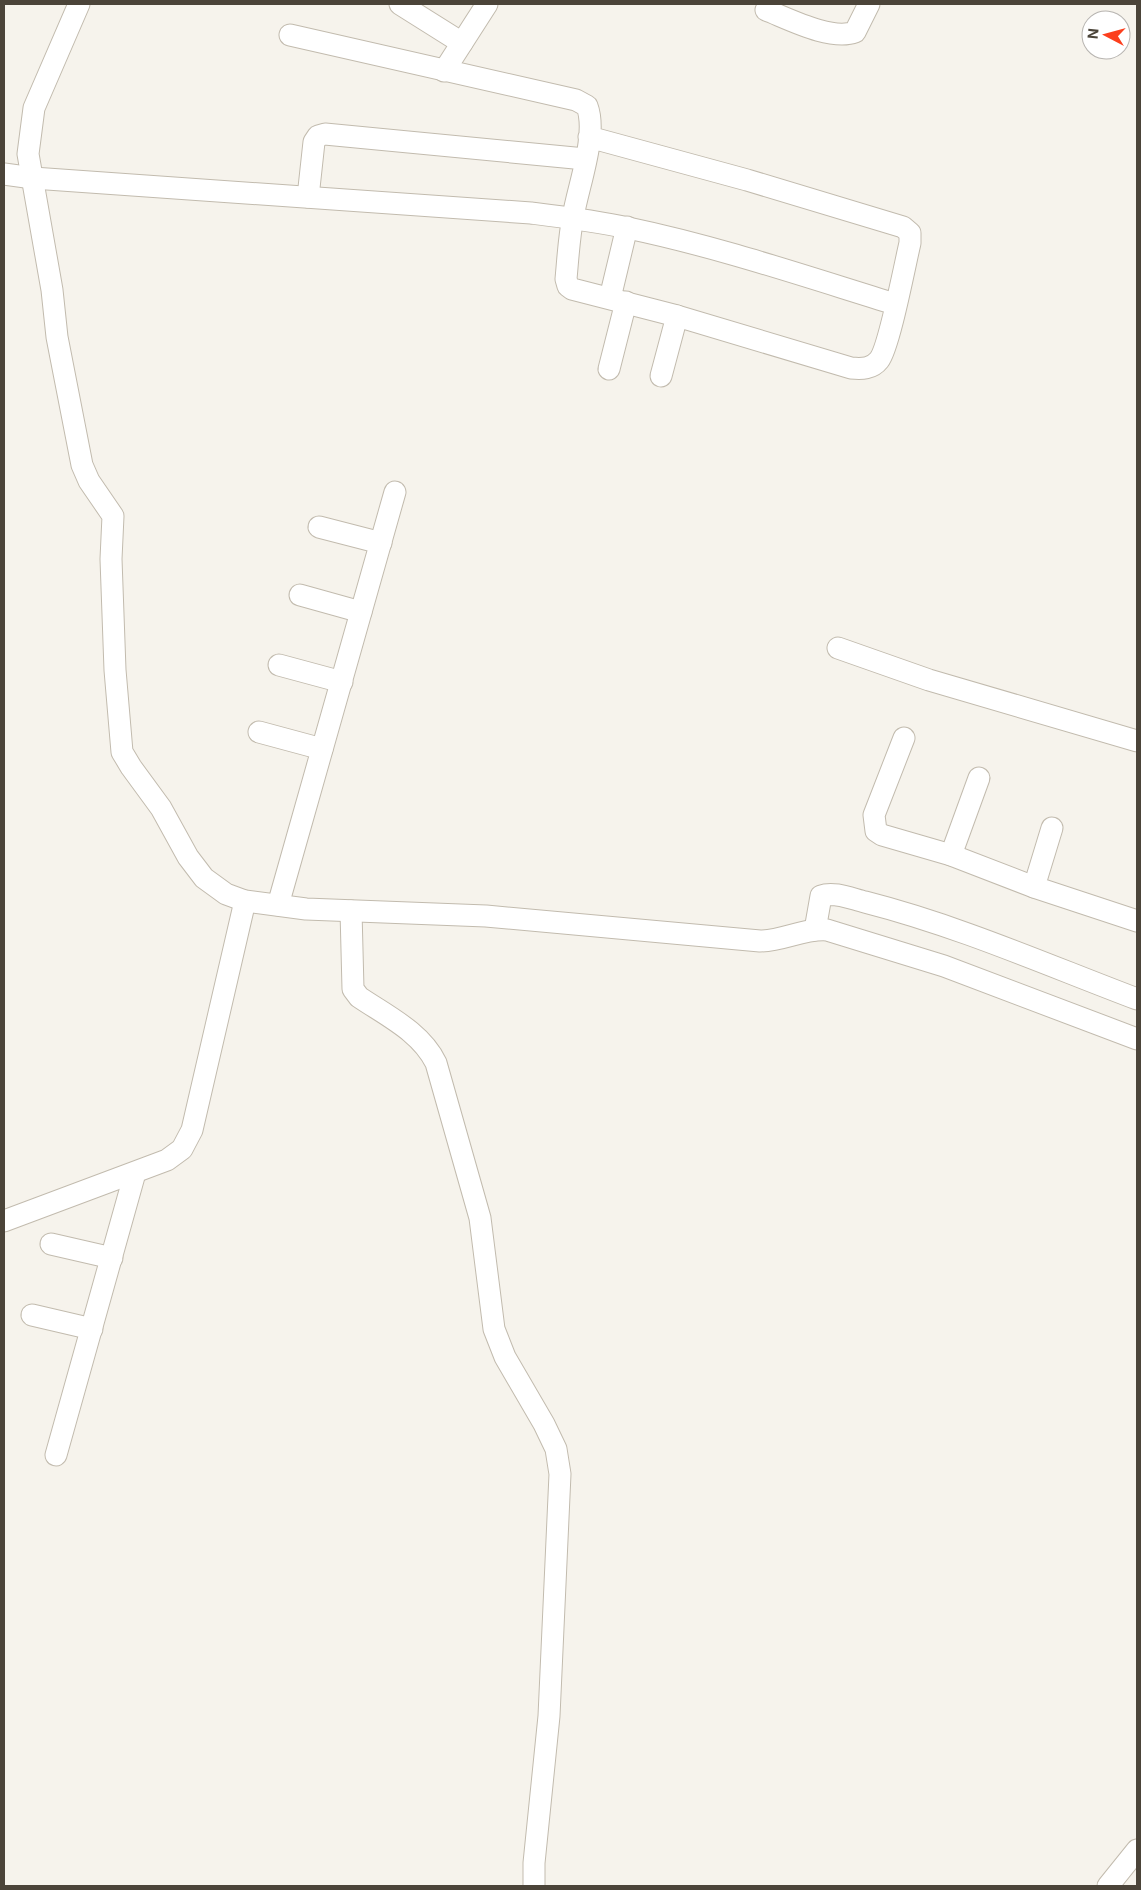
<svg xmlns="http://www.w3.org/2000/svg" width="1141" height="1890" font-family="Inter,sans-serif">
<rect width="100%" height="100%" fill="#f6f3ec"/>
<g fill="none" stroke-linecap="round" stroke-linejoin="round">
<!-- minor casing -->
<g stroke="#c2bbae" stroke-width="23">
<g id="minor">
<path d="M79,4L34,108L28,154L52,290L57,337L82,465L89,481L113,516L111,559L115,670L122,752L131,767L161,808L188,857L204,878L226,894L245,901L306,909L486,916L760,941C783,941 804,928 827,930L944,966L1137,1039"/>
<path d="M400,4L462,43"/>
<path d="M766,10C789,19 831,41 855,32L869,4"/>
<path d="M290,35L576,100L587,106C598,135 578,186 573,217C569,237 568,258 566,279L568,286L572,289L677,316L851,368C862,369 872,369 879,360C889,348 905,264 910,243V233L903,227L747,180L589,137"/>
<path d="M444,71L487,4"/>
<path d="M4,174L33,178L531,213C563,217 596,221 628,228C719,247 807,277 895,304"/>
<path d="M308,197L314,142L318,136L325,134L585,159"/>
<path d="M610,298L627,227"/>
<path d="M609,369L626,302"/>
<path d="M661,376L677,316"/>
<path d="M319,527L381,543"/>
<path d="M300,595L361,612"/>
<path d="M838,648L929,680L1137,741"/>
<path d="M279,665L342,682"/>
<path d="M259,732L322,749"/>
<path d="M904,738L874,815L876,831L882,835L951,855L1034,887L1137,921"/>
<path d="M951,855L979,778"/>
<path d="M1034,887L1052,828"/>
<path d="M278,905L395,492"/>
<path d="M351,911L353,989L359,997C387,1016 421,1032 436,1063L480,1218L494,1329L505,1357L544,1424L556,1449L560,1474L549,1716L534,1863V1886"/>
<path d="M815,930L821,896C834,891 852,899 865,902C959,926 1047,965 1137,999"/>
<path d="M4,1221L167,1160L182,1149L192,1130L245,901"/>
<path d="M51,1244L112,1258"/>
<path d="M32,1315L92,1329"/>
<path d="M56,1455L135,1173"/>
<path d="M1108,1886L1137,1850"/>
</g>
</g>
<!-- minor -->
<use href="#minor" stroke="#fff" stroke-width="21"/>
</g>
<!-- border -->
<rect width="1141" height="1890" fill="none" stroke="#4b4439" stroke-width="10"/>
<!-- north arrow -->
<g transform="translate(1106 35) rotate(276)"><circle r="24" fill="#ffffff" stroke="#b7b4b0"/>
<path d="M0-4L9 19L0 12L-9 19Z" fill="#fc3f1d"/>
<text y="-8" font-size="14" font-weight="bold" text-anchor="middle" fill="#4b4439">N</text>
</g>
</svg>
